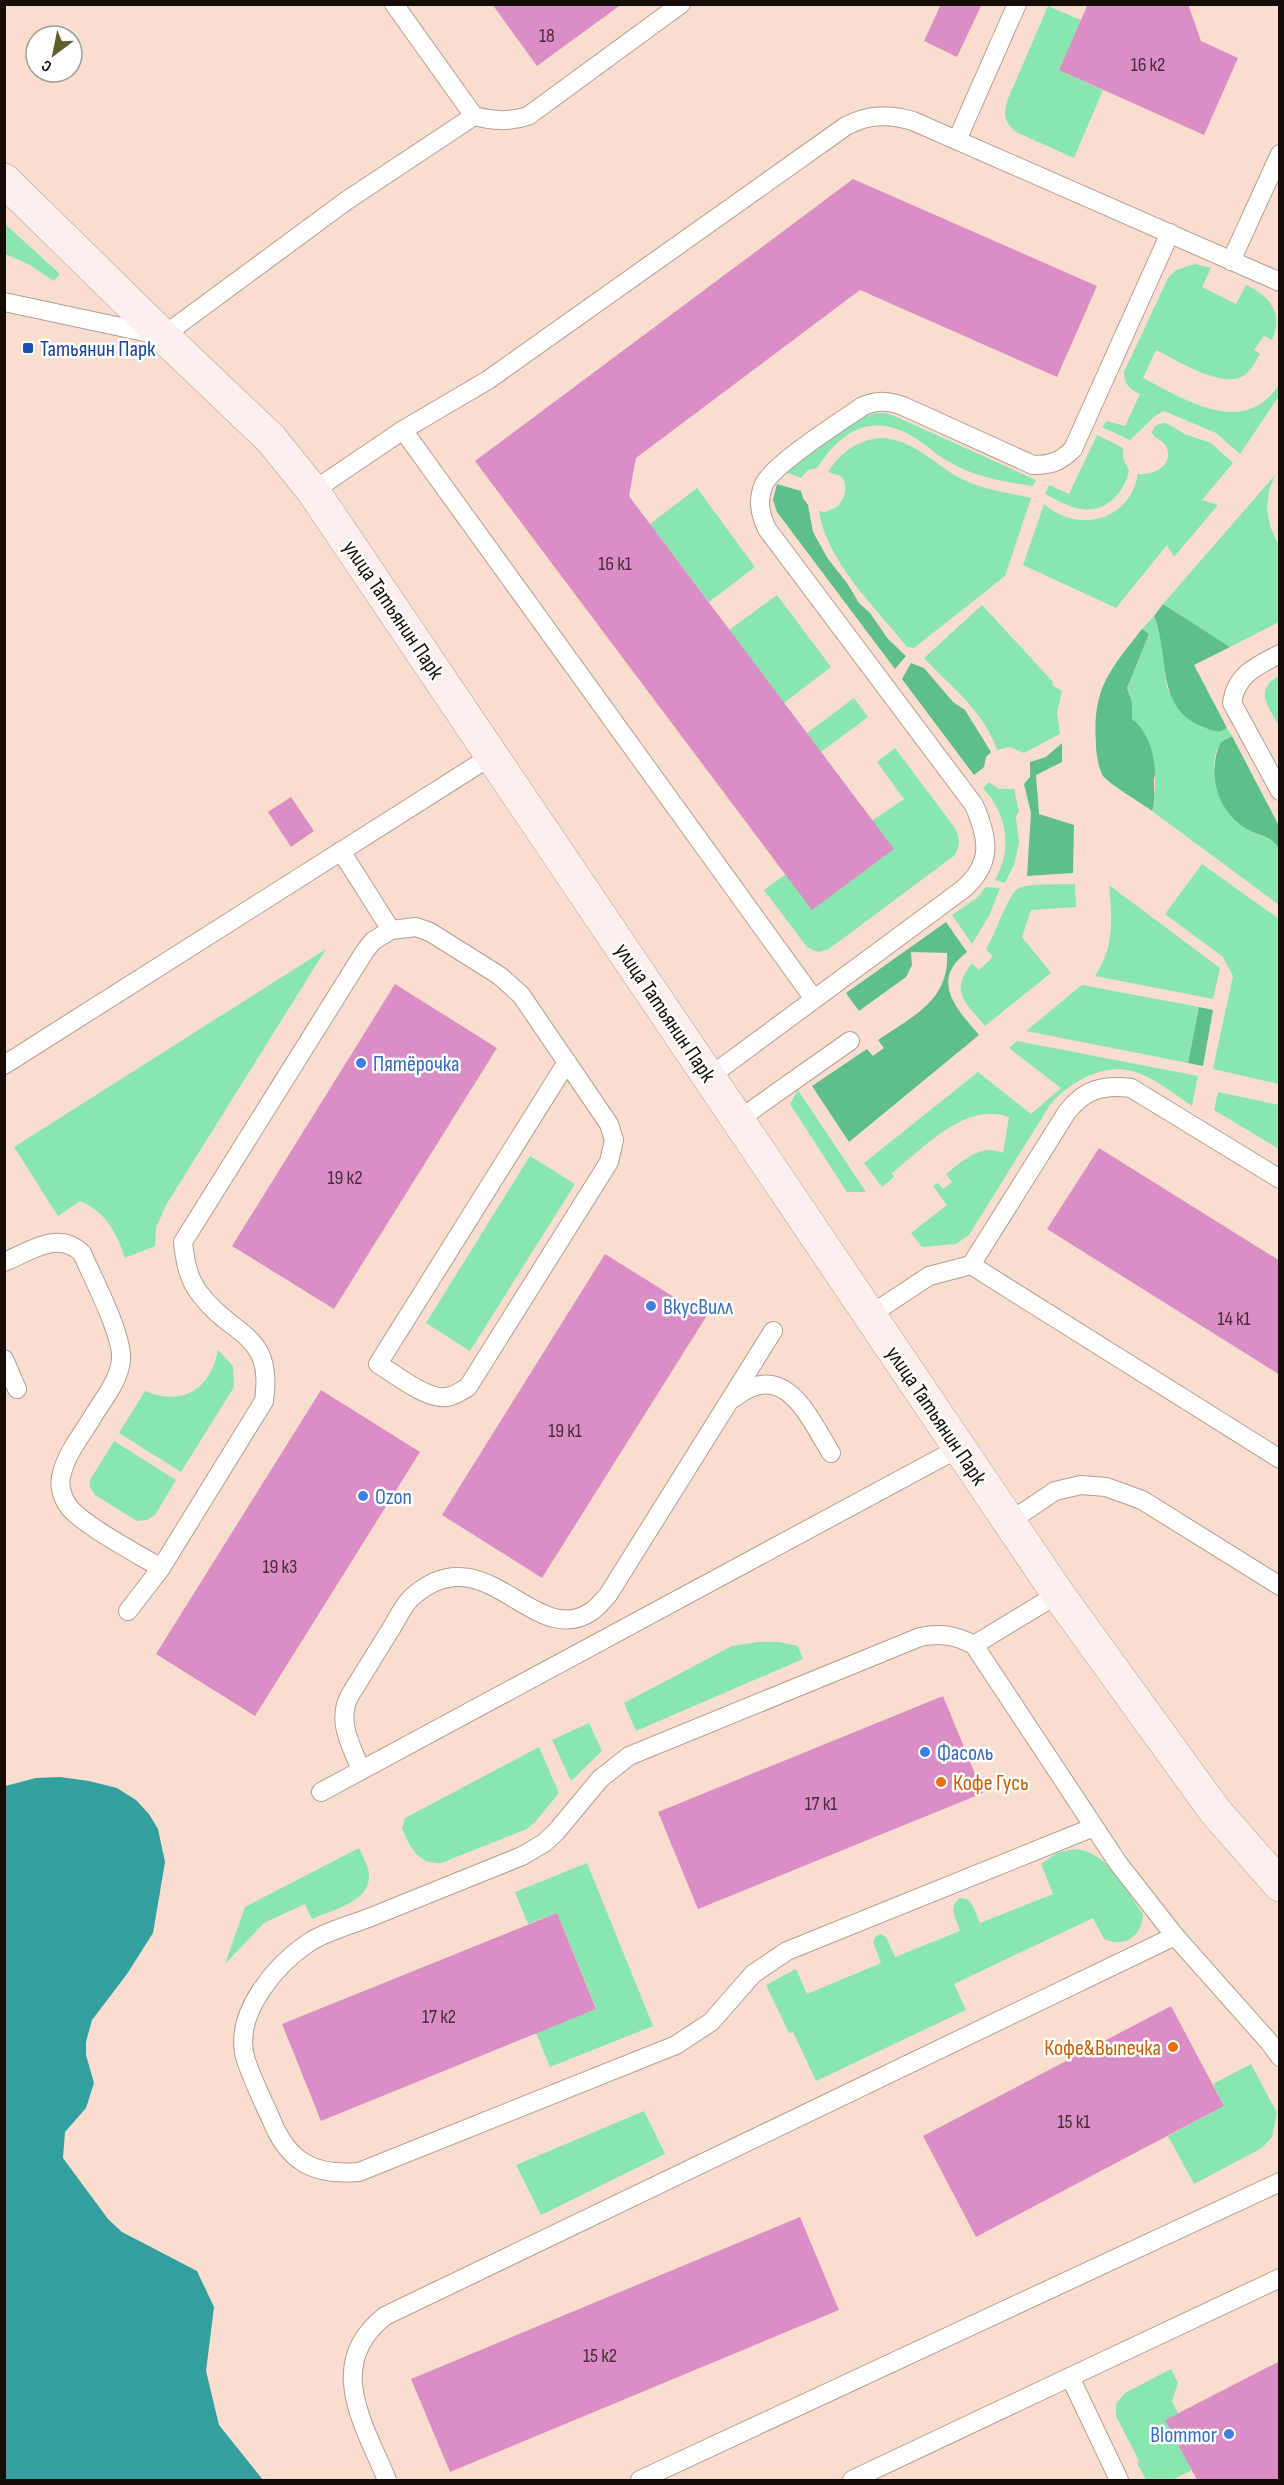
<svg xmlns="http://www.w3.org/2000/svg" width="1284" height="2485" font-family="'Sofia Sans Condensed',sans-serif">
<rect width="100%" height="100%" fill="#f9ded0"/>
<!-- green -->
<g fill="#89e6b1">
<path d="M1048,6L1081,20L1059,70L1103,90L1074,158L1018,133C1005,124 1003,116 1007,101Z"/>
<path d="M5,224L60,274L54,281L28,264L5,254Z"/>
<path d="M1195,264L1211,268L1202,287L1236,304L1246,285C1270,296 1284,313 1272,340L1264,336L1254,350L1260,354C1255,362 1251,371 1243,376C1221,389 1177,360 1156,350L1143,378C1186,400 1243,438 1279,385V396L1240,454L1216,433L1164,411L1155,416L1130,440L1102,427L1107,421L1125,426L1140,394C1130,389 1124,385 1124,372L1168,278L1176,270Z"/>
<path d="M876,413H886L899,418L1036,480L1033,486L1026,485C1000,481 973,476 951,463C941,458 933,451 924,444C879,411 846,424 817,468L808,470L801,478L785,472L859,418Z"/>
<path d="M1166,423L1185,434L1211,443L1233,463L1202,500L1218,505L1174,557L1167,545L1116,608L1023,565L1044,504C1078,534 1130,521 1138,474C1153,476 1175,465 1166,446C1163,440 1156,440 1152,433C1154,425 1158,423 1166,423Z"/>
<path d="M1097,435L1123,448V458L1129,471C1123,496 1103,515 1076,508C1065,505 1055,499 1045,494L1049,485L1069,494Z"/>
<path d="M879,438C914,438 935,466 964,480C985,490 1009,493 1031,498L1005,576L914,648L907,647C876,608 826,561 819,511L825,512L837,507C845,499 849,487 841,476L828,472C840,453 856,441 879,438Z"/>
<path d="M1275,475L1269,491L1267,508L1270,526L1279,546V622L1230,647L1163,604Z"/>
<path d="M697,488L755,567L709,602L650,524Z"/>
<path d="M777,595L831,667L784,703L729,630Z"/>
<path d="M982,605L1053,682L1052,685L1062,691L1057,713L1060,734L1024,753L1010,747L997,750C984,711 951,687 924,658Z"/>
<path d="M1154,616L1162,642L1167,687L1174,702L1200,726L1219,732L1227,728L1232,736C1219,743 1214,752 1214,766C1213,797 1231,820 1257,834C1267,839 1274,839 1279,849V905L1152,811L1155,803V771L1150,745L1132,719V702L1127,688L1149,634L1142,629Z"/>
<path d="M1279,676V726C1269,707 1253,690 1279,676Z"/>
<path d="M854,698L868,717L821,752L807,733Z"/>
<path d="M895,748L955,828C960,837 960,846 955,855L829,949L818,952L807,947L764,890C808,856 859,832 904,799L877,762Z"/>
<path d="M989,782L999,789H1014L1019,811L1016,817L1019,843L1014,865L1005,883L995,880C1013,847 1007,815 983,788Z"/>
<path d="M1202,864L1279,919V1084L1213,1069L1233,976L1223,957L1165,914Z"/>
<path d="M1075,884L1076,907L1031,910L1022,937L1051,973L985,1026C965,1002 949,992 972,963L979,970L993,957L986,949C995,936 1008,893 1019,888C1031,883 1061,885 1075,884Z"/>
<path d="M1109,885L1220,968L1213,999L1095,976C1115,946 1112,919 1109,885Z"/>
<path d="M986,887L1000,888L989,916L972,944L952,915L977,898Z"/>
<path d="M326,949L166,1205L156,1228L155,1246L125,1258C117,1233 106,1212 80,1201L58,1216L14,1147Z"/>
<path d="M1082,985L1199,1007L1188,1063L1026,1031Z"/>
<path d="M1017,1041L1198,1076L1192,1106C1173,1093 1154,1077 1132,1071C1102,1063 1068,1083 1050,1105L969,1235L956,1244L922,1247L911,1233L947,1205L933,1186L938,1183L943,1189L952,1182L946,1174C963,1161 981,1143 1003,1153L1009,1117C965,1101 924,1148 892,1173L894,1177L882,1187L864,1163L978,1072L1031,1114L1061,1088L1009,1048Z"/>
<path d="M798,1090L866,1192H847L790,1104Z"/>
<path d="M1218,1092L1279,1105V1149L1214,1110Z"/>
<path d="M530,1156L575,1184L470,1351L426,1323Z"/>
<path d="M218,1350L233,1366L234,1387L181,1472L119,1433L145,1391C182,1407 211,1389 218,1350Z"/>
<path d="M114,1441L176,1480L155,1515L147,1520L137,1521L95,1495L90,1487V1480Z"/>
<path d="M758,1642H779L798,1646L803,1659L636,1731L624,1703L732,1646Z"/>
<path d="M589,1723L602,1751L571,1781L552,1740Z"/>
<path d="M539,1747L559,1793L536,1821L527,1829L441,1863C418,1864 410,1848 402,1828L405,1818Z"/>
<path d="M359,1848C363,1857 369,1867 369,1875C370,1903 331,1910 312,1919L305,1904L264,1923L225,1964L245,1907Z"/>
<path d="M1074,1849C1108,1851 1125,1889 1143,1914C1142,1937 1124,1948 1104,1939L1093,1918L954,1984L966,2010L816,2081L793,2032L789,2033L766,1985L796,1969L807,1994L881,1963L873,1942L876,1936L881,1934L886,1937L895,1957L960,1931C957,1919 947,1908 960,1898C974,1898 975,1913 980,1923L1053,1894L1041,1864L1057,1853Z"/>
<path d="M587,1863L653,2026L550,2067L536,2033L596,2008L557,1913L528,1924L515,1892Z"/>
<path d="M1251,2064L1277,2113L1272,2137L1262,2148L1194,2184L1168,2136L1224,2106L1213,2084Z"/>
<path d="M644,2111L665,2154L541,2215L516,2165Z"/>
<path d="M1171,2369L1178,2383L1172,2401L1178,2413L1165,2420L1192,2470L1172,2480H1146L1137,2463L1139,2461L1116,2416V2404L1125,2393Z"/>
</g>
<!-- forest -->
<g fill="#5ebf8b">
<path d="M777,484L801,491L803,498L808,505L813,532L828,559L847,583L859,603L870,613L888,639L906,656L895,669L777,512L773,500Z"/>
<path d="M1163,604L1230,647L1194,665L1227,728L1219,732C1151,716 1173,665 1154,616Z"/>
<path d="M1142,629L1149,634L1127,688L1132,702V719C1148,731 1155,755 1155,774C1155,777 1153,780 1154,783C1154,794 1156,800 1152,811C1140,802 1112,786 1103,776C1099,770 1096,753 1096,745C1092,689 1109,671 1142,629Z"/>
<path d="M911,663L924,668L953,702L965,710L991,752L986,757L984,767L974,775L902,679Z"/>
<path d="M1232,736L1279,826V849C1273,837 1260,836 1249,830C1217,813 1206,773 1221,742Z"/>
<path d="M1062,743V762L1036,775L1039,814L1074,825L1073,873L1027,876L1031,813L1024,784L1030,777V762L1046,757Z"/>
<path d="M946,922L967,952C929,981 957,1009 979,1035L849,1142L812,1086L867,1049L873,1056L884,1048L878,1040C912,1017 950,1000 947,953L911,952L912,965L906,977L859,1011L846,993Z"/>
<path d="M1199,1007L1213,1010L1203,1066L1188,1063Z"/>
</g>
<!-- water -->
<path fill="#33a0a0" d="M60,1777L89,1781L117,1788L136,1800L149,1814L158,1829L165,1862L153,1933L127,1974L92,2020L86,2042V2055L94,2083L86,2108L65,2132L63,2158L108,2219L122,2232L197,2271L214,2307L206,2371L219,2425L263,2480H5V1786L36,1778Z"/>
<!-- building -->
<g fill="#db8dc6">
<path d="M492,4H622L537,66Z"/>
<path d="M941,4H982L957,57L924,41Z"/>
<path d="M1088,4H1188L1201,41L1238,58L1204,135L1059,70Z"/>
<path d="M853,179L1097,286L1057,377L860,290L636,458L629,496L894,849L812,910L475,461Z"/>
<path d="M291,797L314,831L291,847L268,812Z"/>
<path d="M395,984L497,1048L334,1309L232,1246Z"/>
<path d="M1099,1148L1280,1261V1375L1047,1229Z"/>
<path d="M605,1254L706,1317L542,1578L442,1515Z"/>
<path d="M321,1390L420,1452L255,1716L156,1654Z"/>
<path d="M943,1696L983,1793L698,1909L658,1812Z"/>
<path d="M557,1913L596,2009L321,2121L282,2024Z"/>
<path d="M1171,2006L1224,2106L976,2237L923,2136Z"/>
<path d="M800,2217L839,2310L450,2472L411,2379Z"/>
<path d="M1280,2361V2480H1197L1165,2420Z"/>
</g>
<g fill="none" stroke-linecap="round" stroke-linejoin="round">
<!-- lane casing -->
<g stroke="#b69d90" stroke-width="20">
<g id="lane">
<path d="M474,116C494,121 508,122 528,116L681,4"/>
<path d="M957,140L1017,4"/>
<path d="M1231,261L1280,154"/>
<path d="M4,302L163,336L346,201L474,116L394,4"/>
<path d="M403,430L814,999"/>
<path d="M313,491L403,430L488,380L846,126C869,114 889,114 913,121L1280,282"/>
<path d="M1280,654C1256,666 1236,675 1232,703L1280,791"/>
<path d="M341,851L391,930"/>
<path d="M4,1065L493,755"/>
<path d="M709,1077L962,890C993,864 989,839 974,805L767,529C760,514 757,500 764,484C775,463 840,422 863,406C878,400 889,401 903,406L1033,465C1051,465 1060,462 1073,449L1170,233"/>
<path d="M738,1120L850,1041"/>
<path d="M4,1262C31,1251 58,1230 82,1253C93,1279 123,1335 121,1360C119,1380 105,1397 95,1413C84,1432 67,1452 62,1473C58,1484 62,1498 69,1507C84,1526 138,1554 161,1568"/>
<path d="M971,1265L1067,1112C1084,1090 1103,1084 1131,1088L1280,1179"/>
<path d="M870,1315L929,1276L971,1265L1280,1459"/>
<path d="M4,1359L17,1389"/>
<path d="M734,1398C785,1358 808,1416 831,1453"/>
<path d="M1009,1522L1055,1491L1081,1485L1106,1487L1142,1500L1280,1586"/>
<path d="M1058,1594L974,1645L1118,1863L1175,1936L1270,2043L1280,2057"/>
<path d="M128,1611L161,1568L264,1401C274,1332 233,1338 200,1294C188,1279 185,1261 183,1242L365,951L373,941L391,930L416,927L430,932L500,976L521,995L609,1124L614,1140L609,1162L468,1387C461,1391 455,1396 446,1397C427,1400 395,1374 378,1364L567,1062"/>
<path d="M974,1645C955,1635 941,1633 920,1637L629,1756L600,1779L556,1832L544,1843L522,1856C472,1876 421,1897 371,1917C351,1925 326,1931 308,1943C276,1965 237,2010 244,2052C246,2067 264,2103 271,2119C288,2162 314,2176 359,2172L676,2045L711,2022L753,1974L787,1951L1094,1827"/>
<path d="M361,1770C351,1745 336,1721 350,1695C364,1673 377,1651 391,1629C397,1619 403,1606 411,1598C485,1530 534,1652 592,1611C598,1607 603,1600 608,1595L773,1331"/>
<path d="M321,1792L959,1448"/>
<path d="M387,2480C364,2424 324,2364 385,2316L1175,1936"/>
<path d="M640,2480L1280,2182"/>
<path d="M852,2480L1070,2377"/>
<path d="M1119,2480L1070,2377L1280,2278"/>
</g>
</g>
<!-- secondary casing -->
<g stroke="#b69d90" stroke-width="34">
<path id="secondary" d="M4,180L163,336L271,439L313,491L1058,1594L1215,1811L1280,1885"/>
</g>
<!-- lane -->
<use href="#lane" stroke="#fff" stroke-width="18"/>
<!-- secondary -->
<use href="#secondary" stroke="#fcf0ee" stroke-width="33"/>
</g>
<!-- markers -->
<rect fill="#1a4fb4" stroke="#fff" stroke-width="2" x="22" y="342" width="12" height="12" rx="3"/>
<g fill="#3f7fe0" stroke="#fff" stroke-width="2">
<circle cx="361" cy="1063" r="6"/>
<circle cx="651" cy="1306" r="6"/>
<circle cx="363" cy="1496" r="6"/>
<circle cx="925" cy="1752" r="6"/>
<circle cx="1229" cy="2434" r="6"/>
</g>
<g fill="#e8710a" stroke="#fff" stroke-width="2">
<circle cx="941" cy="1782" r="6"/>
<circle cx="1173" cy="2047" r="6"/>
</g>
<g text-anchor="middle" stroke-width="5" stroke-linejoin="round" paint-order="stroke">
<!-- number labels -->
<g font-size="20" fill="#462c38">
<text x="547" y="42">18</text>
<text x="1148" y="71">16 к2</text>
<text x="615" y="570">16 к1</text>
<text x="345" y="1184">19 к2</text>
<text x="1234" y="1325">14 к1</text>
<text x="565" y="1437">19 к1</text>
<text x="280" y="1573">19 к3</text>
<text x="821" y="1810">17 к1</text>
<text x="439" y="2023">17 к2</text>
<text x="1074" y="2128">15 к1</text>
<text x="600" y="2362">15 к2</text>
</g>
<!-- transit labels -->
<g font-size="22" fill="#164399" stroke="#fff" text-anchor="start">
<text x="40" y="356">Татьянин Парк</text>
</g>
<!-- street labels -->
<g font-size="22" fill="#150c08" stroke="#fff">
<text transform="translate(394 609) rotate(56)" y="8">улица Татьянин Парк</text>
<text transform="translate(666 1012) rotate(56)" y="8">улица Татьянин Парк</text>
<text transform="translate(937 1415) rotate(56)" y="8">улица Татьянин Парк</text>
</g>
<!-- shop labels -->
<g font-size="22" fill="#366cbe" stroke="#fff" text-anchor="start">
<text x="373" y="1071">Пятёрочка</text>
<text x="663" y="1314">ВкусВилл</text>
<text x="375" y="1504">Ozon</text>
<text x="937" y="1760">Фасоль</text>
<text x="1217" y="2442" text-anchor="end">Blommor</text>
</g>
<!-- food labels -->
<g font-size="22" fill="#c56008" stroke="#fff" text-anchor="start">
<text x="953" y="1790">Кофе Гусь</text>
<text x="1161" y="2055" text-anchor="end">Кофе&amp;Выпечка</text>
</g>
</g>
<!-- border -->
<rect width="1284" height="2485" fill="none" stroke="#150c08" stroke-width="12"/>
<!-- north arrow -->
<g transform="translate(54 54) rotate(212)"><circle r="28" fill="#ffffff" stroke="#a19e9c" stroke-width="1.5"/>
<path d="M0-4.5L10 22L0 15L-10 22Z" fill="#5e5f2c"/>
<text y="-9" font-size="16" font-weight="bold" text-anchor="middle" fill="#150c08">С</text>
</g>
</svg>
